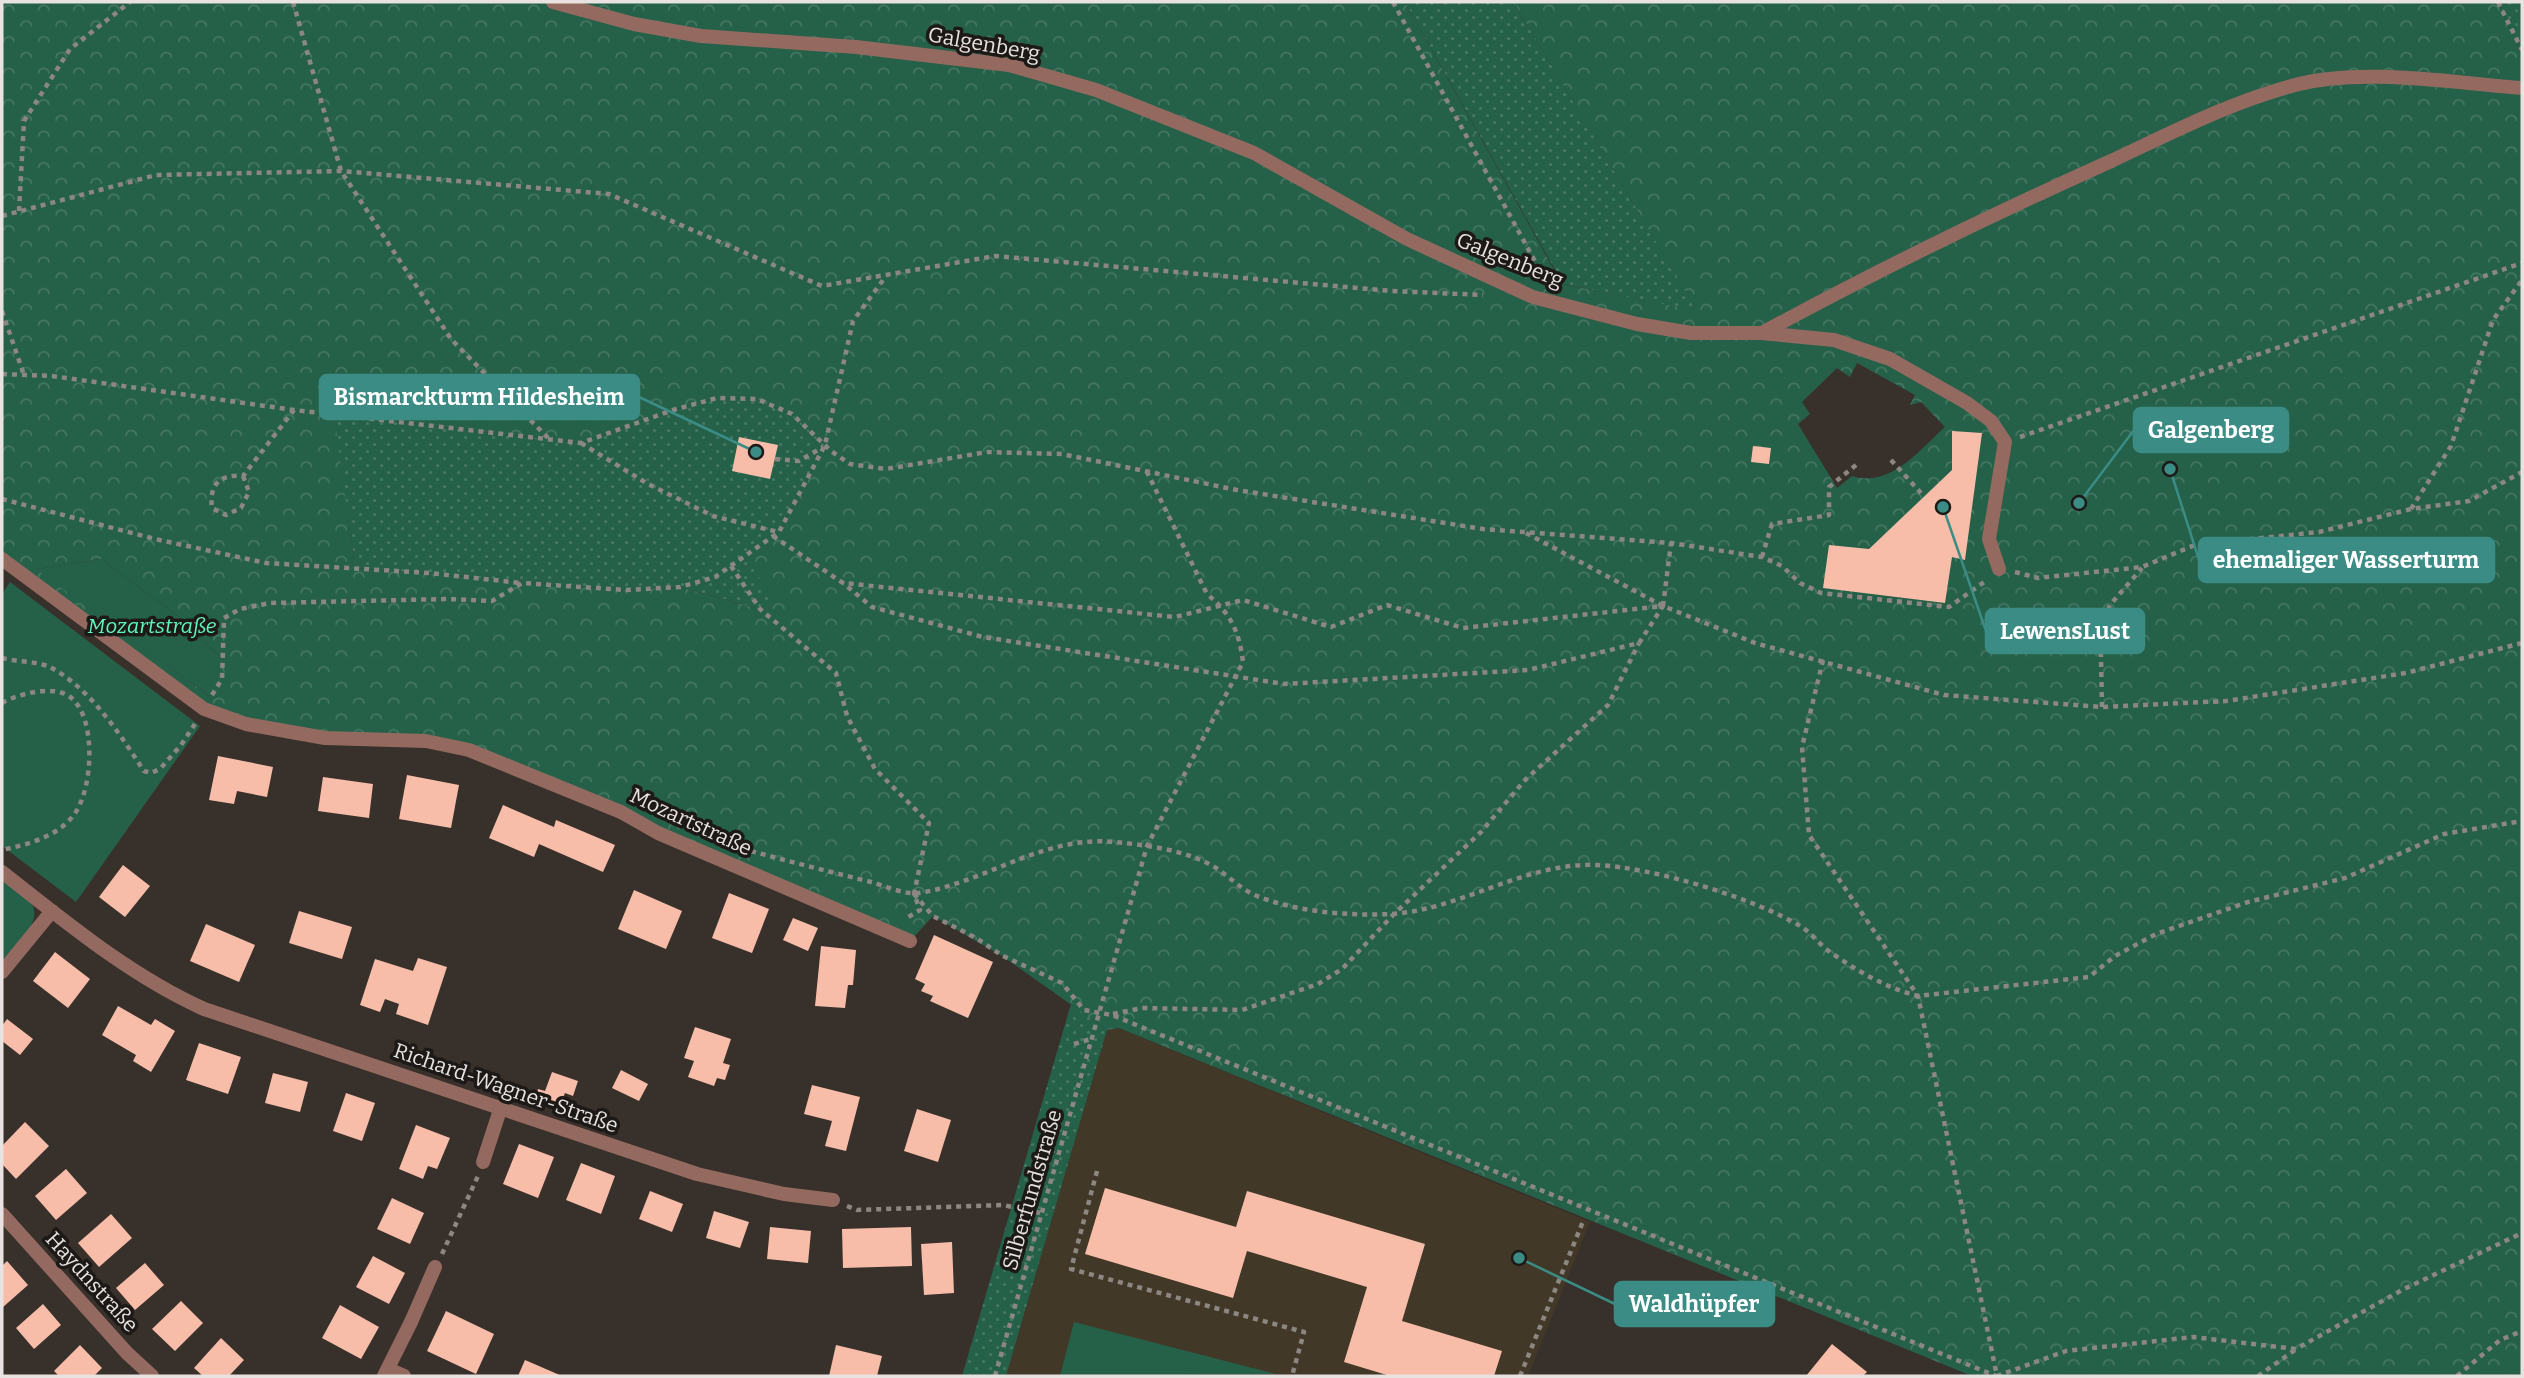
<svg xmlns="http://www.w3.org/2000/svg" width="2524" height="1378" font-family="Bitter,serif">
<defs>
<pattern id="grass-dots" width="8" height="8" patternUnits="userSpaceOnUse" patternTransform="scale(1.75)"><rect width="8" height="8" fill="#256049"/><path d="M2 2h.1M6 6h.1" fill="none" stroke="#457763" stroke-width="1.8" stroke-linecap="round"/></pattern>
<pattern id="forest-crowns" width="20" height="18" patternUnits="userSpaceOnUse" patternTransform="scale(1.75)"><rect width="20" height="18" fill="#256049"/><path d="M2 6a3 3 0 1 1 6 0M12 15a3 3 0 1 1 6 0" fill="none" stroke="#457763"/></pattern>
</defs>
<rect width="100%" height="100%" fill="#38302b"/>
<!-- education -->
<path fill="#423828" d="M1119,1028L1590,1222L1528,1376H1006L1107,1030Z"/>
<!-- grass -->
<g fill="url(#grass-dots)">
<path d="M1405,2H1514L1698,312L1563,284Z"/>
<path d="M2498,2H2522V55Z"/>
<path d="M717,398L757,399L792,414L825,445L779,532L774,602L760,609L680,587L626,590L355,568L333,414L581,443L673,410Z"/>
<path d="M1071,1004L1107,1030L1006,1376H962Z"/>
</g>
<!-- forest -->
<path fill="url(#forest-crowns)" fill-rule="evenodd" d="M2,2H1405L1562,284L1697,311L1514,2H2498L2522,55V1376H1972L1119,1028L1107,1030L1002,956L933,916L910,941L469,750L325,738L204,709L2,559ZM1857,363L1915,395L1910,405L1921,402L1945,427C1919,450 1891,488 1852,476L1837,488L1798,424L1810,414L1802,402L1837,368L1850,377ZM717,398L756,399L792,414L825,445L779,532L745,556L774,601L760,609L680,587L626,590L355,568L334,414L581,443L673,410ZM101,559L178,616L221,658L209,696L37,569Z"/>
<!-- park -->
<g fill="#256049">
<path d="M101,559L178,616L221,658L219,678L209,696L36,569Z"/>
<path d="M10,582L200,726L76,902L2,846V594Z"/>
<path d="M2,880C10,886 23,893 30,901C46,921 13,950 2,965Z"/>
<path d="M1074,1322L1276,1374L1060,1376Z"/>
</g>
<!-- building -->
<g fill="#f8bda9">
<path d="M1952,431L1982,433L1965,560L1952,557L1945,603L1823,588L1829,545L1869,549L1952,470Z"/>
<path d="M739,437L778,445L770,479L732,471Z"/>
<path d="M1753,446L1771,448L1769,464L1751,462Z"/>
<path d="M218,756L273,767L267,797L237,791L234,804L209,800Z"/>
<path d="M407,775L459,785L451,828L399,819Z"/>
<path d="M323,777L373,784L369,818L318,811Z"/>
<path d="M503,805L554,827L556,820L615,845L603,872L539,844L534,857L489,838Z"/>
<path d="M123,865L150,886L125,917L99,897Z"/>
<path d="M634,890L682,911L666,949L618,929Z"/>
<path d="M729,893L769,909L752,953L712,938Z"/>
<path d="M299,911L352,927L342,959L289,943Z"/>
<path d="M793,918L818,928L808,951L783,940Z"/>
<path d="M206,924L255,945L239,982L190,961Z"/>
<path d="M934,935L993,962L968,1018L930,1001L933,996L921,991L925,984L915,979Z"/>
<path d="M821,946L856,950L853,985H848L845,1008L815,1006Z"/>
<path d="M55,952L90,979L68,1008L33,981Z"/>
<path d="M418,958L447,967L428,1025L396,1014L399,1004L385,999L380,1012L360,1005L375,959L413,971Z"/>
<path d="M118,1006L151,1025L155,1019L175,1031L151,1072L133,1061L136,1055L102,1035Z"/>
<path d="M7,1019L33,1039L20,1055L2,1041V1026Z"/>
<path d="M695,1027L731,1039L723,1063L730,1065L725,1080L717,1078L714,1086L688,1077L694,1061L684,1058Z"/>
<path d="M199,1043L241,1057L228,1094L186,1080Z"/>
<path d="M621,1070L648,1084L639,1101L612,1088Z"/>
<path d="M552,1072L578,1081L573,1096L565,1093L559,1107L535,1099L538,1089L545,1091Z"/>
<path d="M273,1073L308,1082L300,1112L265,1103Z"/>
<path d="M812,1085L860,1097L846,1151L825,1146L832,1121L804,1114Z"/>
<path d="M346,1093L375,1103L362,1141L333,1131Z"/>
<path d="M917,1109L951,1120L938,1162L904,1151Z"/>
<path d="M25,1122L49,1146L16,1179L2,1164V1146Z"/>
<path d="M416,1125L450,1138L437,1169L428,1166L423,1179L399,1169Z"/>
<path d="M519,1144L554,1157L538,1198L503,1184Z"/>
<path d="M581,1163L615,1176L601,1214L566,1200Z"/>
<path d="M66,1169L87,1193L56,1220L35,1196Z"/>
<path d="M1105,1188L1236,1227L1247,1191L1425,1244L1402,1321L1502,1351L1494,1376H1390L1344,1362L1367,1287L1247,1251L1233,1298L1085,1254Z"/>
<path d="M650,1191L683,1204L672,1232L639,1219Z"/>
<path d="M392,1198L424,1213L410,1244L377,1229Z"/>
<path d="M714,1211L749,1222L740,1248L706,1238Z"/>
<path d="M111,1214L132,1238L99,1267L78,1243Z"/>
<path d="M770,1227L811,1231L808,1263L767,1259Z"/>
<path d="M911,1227L912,1266L843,1268L842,1229Z"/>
<path d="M952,1242L954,1293L924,1295L921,1244Z"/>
<path d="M373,1256L405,1273L389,1304L356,1287Z"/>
<path d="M7,1261L28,1285L2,1308V1266Z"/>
<path d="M145,1263L164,1285L135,1310L116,1288Z"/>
<path d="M181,1301L203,1323L175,1351L152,1329Z"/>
<path d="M43,1304L61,1325L34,1349L16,1328Z"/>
<path d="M340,1305L379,1327L361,1359L322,1338Z"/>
<path d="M446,1311L494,1334L476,1374L427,1351Z"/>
<path d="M221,1338L244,1360L229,1376H203L194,1368Z"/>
<path d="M1832,1344L1867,1372L1863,1376H1806Z"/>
<path d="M80,1345L102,1368L94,1376H59L54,1371Z"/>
<path d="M836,1345L882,1356L877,1376H829Z"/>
<path d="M525,1360L562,1376H518Z"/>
</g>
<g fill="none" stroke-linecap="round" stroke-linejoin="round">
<!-- path -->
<g stroke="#8d8783" stroke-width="4.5" stroke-dasharray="5 5" stroke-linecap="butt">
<path d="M293,2L341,171L451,339L549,439"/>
<path d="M1393,2L1543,276L1541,281"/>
<path d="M2498,2L2522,50"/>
<path d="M19,211L24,121L70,49L130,2"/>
<path d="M2,216L156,175L341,171L609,194L822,286L995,256L1392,291L1483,295"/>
<path d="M2,311L24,375"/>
<path d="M2,374L52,376L294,410L581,443L673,410L717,398L757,399L792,414L831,451L850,464L886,469L987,452L1062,454L1237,490L1483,529L1671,543L1762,557L1782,566L1800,583L1821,593L1949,607L1987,580"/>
<path d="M2020,437L2522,263"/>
<path d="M581,443L648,484L713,516L778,532"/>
<path d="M775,459L799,461L823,447"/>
<path d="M1891,460L1921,493"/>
<path d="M243,476L249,492L241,508L226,515L212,508C209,484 220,474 243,476L294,410"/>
<path d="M2,499L155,539L266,563L429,573L521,583"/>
<path d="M2411,509L2451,446L2493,320L2522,280"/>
<path d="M1526,533L1663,606L1755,643L1944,695L2102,707L2226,701L2406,673L2522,643"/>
<path d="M773,536L843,583L1175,617L1243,600L1331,627L1387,605L1463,628L1663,606L1639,643L1528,670L1284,684L983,637L872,607L843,583"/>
<path d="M1762,557L1772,524L1829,515V487L1856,465"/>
<path d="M731,566L760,609L836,673L847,716L875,769L929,823L914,894L920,910L905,919"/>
<path d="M2015,572L2038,578L2142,567L2195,545L2319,532L2411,509L2469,501L2522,472"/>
<path d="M1663,606L1671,543"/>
<path d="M2,658C16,662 37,661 50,667C91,689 119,733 144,771L151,773L160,769L181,745L195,724"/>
<path d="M1823,660L1802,747L1809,835L1918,996L1997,1376L2066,1351L2193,1337L2296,1349L2402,1290L2522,1233"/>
<path d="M212,695L222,679L224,618L240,609L270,603L448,599L492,601L522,583L626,590L680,587L715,577L779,532L825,445L853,321L886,276"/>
<path d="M2,703C18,694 52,685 69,696C98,716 93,792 73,816C55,838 28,844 2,850"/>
<path d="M2102,707L2101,656L2096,639L2110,605L2142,568"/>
<path d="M751,851C791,862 831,872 871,882C885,886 905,895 919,893C987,882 1043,835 1115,842C1144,845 1178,849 1205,862C1224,870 1237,888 1257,896C1296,912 1349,916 1391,914C1461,910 1525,862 1596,865C1652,867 1754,898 1802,927C1812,934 1820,945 1830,952C1857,971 1886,988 1918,996L2089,977L2115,956L2156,934L2248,902L2345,878L2444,834L2522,821"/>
<path d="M914,894L933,916L976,938L1003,956L1062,983L1084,1010L1112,1015L1996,1376"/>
<path d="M1113,1014L1142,1008L1242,1010L1318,984L1342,969L1394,914L1481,832L1525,780L1608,705L1639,643"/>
<path d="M1074,1044L1091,1039"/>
<path d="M1097,1171L1071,1269L1304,1332L1292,1376"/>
<path d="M847,1206L857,1210L1003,1205L1040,1213"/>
<path d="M442,1254L478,1176"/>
<path d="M995,1376L1147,846L1243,662C1239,631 1231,614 1207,594L1147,472"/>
<path d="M1520,1376L1584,1219"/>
<path d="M2258,1376L2295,1350"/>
<path d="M2457,1376L2500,1340L2522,1331"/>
</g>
<!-- lane -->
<g stroke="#946a60" stroke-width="14">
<path d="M553,2L634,24L701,36L856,47L1009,65L1096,90L1254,153L1407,239L1533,297L1637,324L1691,333H1761L1834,340L1890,359L1967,403L1991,421L2005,442L1989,539L1999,569"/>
<path d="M1762,333C1876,271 1991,215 2109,162C2169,134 2230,102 2295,85C2362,67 2453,83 2522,88"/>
<path d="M621,812L658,833L910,941"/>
<path d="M483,1162L501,1107"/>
<path d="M411,1322L435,1267"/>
</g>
<!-- street -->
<g stroke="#946a60" stroke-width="14">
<path d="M2,559L204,709L246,724L325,738L426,741L469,750L621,812"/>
<path d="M2,872C66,922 129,975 204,1009L697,1174L784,1194L833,1200"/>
<path d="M2,972L52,911"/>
<path d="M2,1214L127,1353L152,1376"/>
<path d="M388,1369L404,1376"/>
<path d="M384,1376L411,1322"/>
</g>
</g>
<g text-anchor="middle" stroke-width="7" stroke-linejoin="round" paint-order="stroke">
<!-- street labels -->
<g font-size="21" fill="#e8e3e0" stroke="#1d1917">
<text transform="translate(984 44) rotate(10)" y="7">Galgenberg</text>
<text transform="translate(1510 260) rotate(22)" y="7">Galgenberg</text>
<text transform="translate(691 822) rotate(25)" y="7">Mozartstraße</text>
<text transform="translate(506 1088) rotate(19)" y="7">Richard-Wagner-Straße</text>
<text transform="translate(1032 1190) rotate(-74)" y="7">Silberfundstraße</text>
<text transform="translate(92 1282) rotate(48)" y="7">Haydnstraße</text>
</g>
<!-- park labels -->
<g font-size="21" font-style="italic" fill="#5df6bc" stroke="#1d1917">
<text x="152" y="633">Mozartstraße</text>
</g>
</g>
<!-- callouts -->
<path fill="none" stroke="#3a8c85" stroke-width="2.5" d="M756 452L639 397M2079 503L2134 430M2170 469L2199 560M1943 507L1986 631M1519 1258L1615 1304"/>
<g fill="#3a8c85" stroke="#1d1917" stroke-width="2.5">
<circle cx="756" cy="452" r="7"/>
<circle cx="2079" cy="503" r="7"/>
<circle cx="2170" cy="469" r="7"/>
<circle cx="1943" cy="507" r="7"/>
<circle cx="1519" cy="1258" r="7"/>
</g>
<g fill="#3a8c85" stroke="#3a8c85" stroke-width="2.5">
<rect x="320" y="375" width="319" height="44" rx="7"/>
<rect x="2134" y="408" width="154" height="44" rx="7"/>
<rect x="2199" y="538" width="295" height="44" rx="7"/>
<rect x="1986" y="609" width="158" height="44" rx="7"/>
<rect x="1615" y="1282" width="159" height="44" rx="7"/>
</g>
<g font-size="23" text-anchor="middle" font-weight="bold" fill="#fff">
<text x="479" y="405">Bismarckturm Hildesheim</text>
<text x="2211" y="438">Galgenberg</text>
<text x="2346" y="568">ehemaliger Wasserturm</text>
<text x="2065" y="639">LewensLust</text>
<text x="1694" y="1312">Waldhüpfer</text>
</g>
<!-- border -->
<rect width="2524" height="1378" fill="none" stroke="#e8e3e0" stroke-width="7"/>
</svg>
